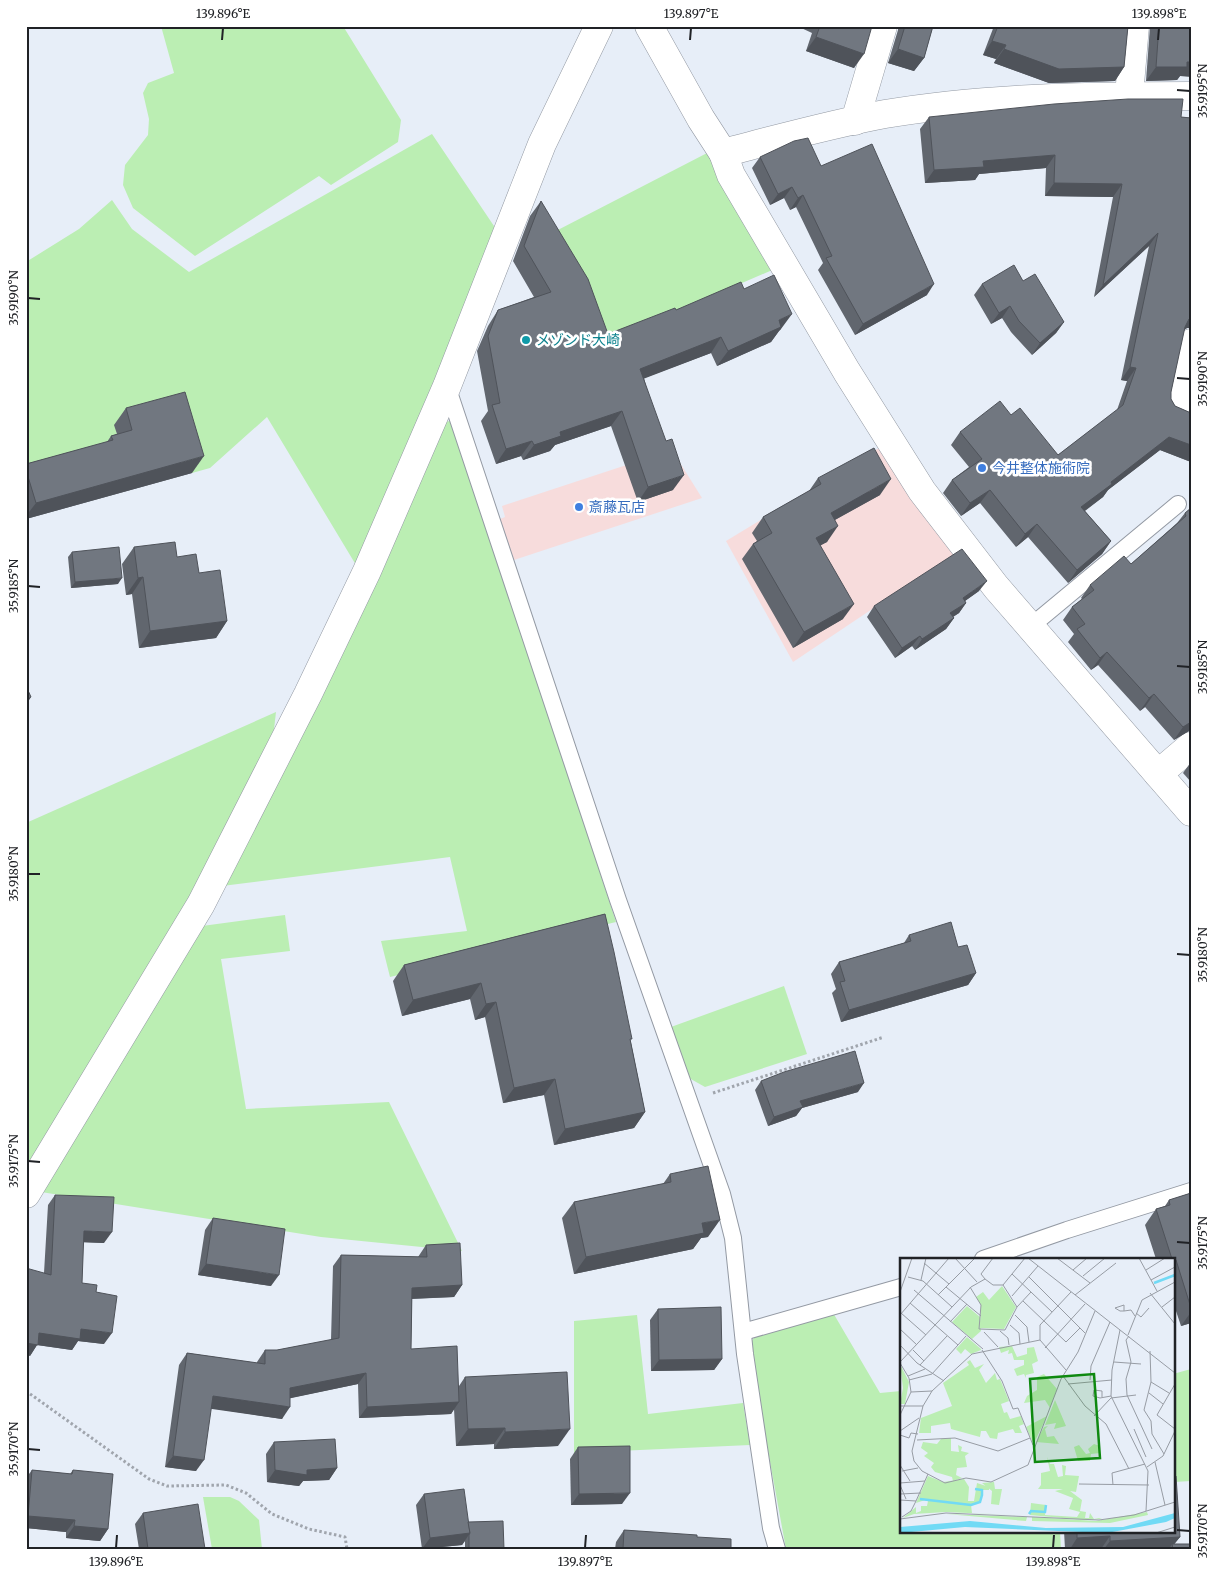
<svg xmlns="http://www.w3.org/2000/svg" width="1217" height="1575" font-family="Merriweather,'Noto Sans JP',serif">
<rect width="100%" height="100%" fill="#e7eef8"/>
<!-- commercial -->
<g fill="#f7dcdc">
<path d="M884,445L959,551L793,662L726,541Z"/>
<path d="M672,450L702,498L514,560L500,519L505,517L502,506Z"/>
</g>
<!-- green -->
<g fill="#bbeeb3">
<path d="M161,26H343L401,120L398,142L331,185L319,176L195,256L133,208L123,185L125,165L148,135L149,119L143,93L148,83L174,73Z"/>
<path d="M432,134L496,229L370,537L356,565L267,417L210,468L192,473L174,409L115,425L120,447L26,478V262L79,229L112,200L132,229L189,272Z"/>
<path d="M711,151L777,268L612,339L552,233Z"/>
<path d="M450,421L504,578L616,922L390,977L381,941L467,931L450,857L222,886L445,422Z"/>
<path d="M276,712L273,738L201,877L26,1170V823Z"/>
<path d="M285,915L290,951L221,959L246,1109L389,1102L462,1251L321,1237L41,1192L202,926Z"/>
<path d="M784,986L807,1054L705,1087L689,1078L671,1027Z"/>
<path d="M832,1311L880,1393L901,1391V1531H1060L1061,1549H786L749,1347L753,1339L761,1332Z"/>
<path d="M637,1315L648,1414L743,1403L750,1445L574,1453V1321Z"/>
<path d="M1191,1369V1481L1174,1482L1173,1374Z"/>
<path d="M203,1497H230L239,1501L259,1520L262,1549H212Z"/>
</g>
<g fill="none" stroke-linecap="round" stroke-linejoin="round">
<!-- service casing -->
<g stroke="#9399a3" stroke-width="18">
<g id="service">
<path d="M447,386L618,900L722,1194L733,1238L745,1354L771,1528L777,1549"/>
<path d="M1030,627L1178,504"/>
<path d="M983,1259L1067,1230L1191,1191"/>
<path d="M743,1332L901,1287"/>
</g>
</g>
<!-- minor casing -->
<g stroke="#9399a3" stroke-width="29">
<g id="minor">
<path d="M649,26L701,119L723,153L731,175L847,372L922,491L996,587L1191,812"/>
<path d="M1129,96L1135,26"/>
<path d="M855,121L883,26"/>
<path d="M723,153C777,139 831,124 885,114C986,97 1089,96 1191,96"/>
<path d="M1191,343L1177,408L1191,413"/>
<path d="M1158,774L1191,746"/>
<path d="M26,1194L201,904L308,694L367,571L447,386L542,144L599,26"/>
</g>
</g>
<!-- path -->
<g stroke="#a0a5ad" stroke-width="3" stroke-dasharray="2.5 2.5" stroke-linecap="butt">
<path d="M713,1093L884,1037"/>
<path d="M26,1391L149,1479L167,1486L226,1485L246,1493L272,1514L309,1529L345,1537L347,1549"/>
</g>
<!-- service -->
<use href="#service" stroke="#fff" stroke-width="16"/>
<!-- minor -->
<use href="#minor" stroke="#fff" stroke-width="28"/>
</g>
<!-- wall -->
<g fill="#61666e">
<path d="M797,26H872L854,68L806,51L812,33Z"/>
<path d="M898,26H933L924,58L914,71L888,63L898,30Z"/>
<path d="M994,26H1128L1124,67L1115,81L1049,83L994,63L996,59L983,55Z"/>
<path d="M1150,26H1191L1180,76L1177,80L1146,81Z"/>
<path d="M929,117H1181L1191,118V328H1187L1184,330L1171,392V399L1175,406L1191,413V462L1160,450L1108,490L1103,497L1085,511L1111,541L1102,554L1068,583L1028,537L1016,547L980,503L961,516L943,493L952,480L969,467L951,445L960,432L1011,415L1058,455L1117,410L1127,381L1121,380L1149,246L1094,297L1113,197L1045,196L1046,168L979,174L975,180L925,183L920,129Z"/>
<path d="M760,157L821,166L927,295L855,335L818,270L823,263L796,207L790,210L784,198L770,205L752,168Z"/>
<path d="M541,201L608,334L676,310L744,289L781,329L779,331L771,342L717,366L711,353L644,378L673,490L638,502L611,426L555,445L550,451L523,460L521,456L496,464L481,421L488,411L477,351L488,326L498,310L534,297L513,261L530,216Z"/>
<path d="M1023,281L1064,322L1056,333L1032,355L1011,332L1002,318L991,324L974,295L982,284Z"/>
<path d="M126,408L192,473L26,519V464L107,442L111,436L117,434L114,425Z"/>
<path d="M818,478L880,495L835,520L827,542L820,545L843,619L793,648L742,559L753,544L757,541L752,533L763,517L809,491Z"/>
<path d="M1191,508V731H1189L1174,740L1145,707L1140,711L1098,665L1091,670L1068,642L1074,634L1063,620L1072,607L1082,599L1081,598L1090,585L1131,564L1177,523L1185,513Z"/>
<path d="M134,547L177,557L199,573L227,621L216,638L139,648L132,594L126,595L122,564Z"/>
<path d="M72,552L118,584L71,588L68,557Z"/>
<path d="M979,591L965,601L966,603L959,613L953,617L954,618L946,629L915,650L912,646L895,658L867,617L874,606Z"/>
<path d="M1191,762V782L1183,773Z"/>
<path d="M605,914L645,1112L634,1128L554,1145L544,1095L503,1103L485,1017L475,1020L470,999L402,1016L393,981L404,965Z"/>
<path d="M909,935L958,947L976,973L968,985L841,1022L832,993L836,989L831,974L839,962L904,943Z"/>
<path d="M761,1081L858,1092L802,1108L796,1116L768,1126L755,1090Z"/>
<path d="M670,1174L708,1237L701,1238L693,1249L574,1274L562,1218L574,1202L663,1184Z"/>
<path d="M1191,1193V1323L1181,1326L1173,1302V1259H1156L1145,1225L1156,1209L1165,1206L1169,1200Z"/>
<path d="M55,1195L104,1243L83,1242L82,1283L96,1292L104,1344L78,1341L72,1350L37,1345L30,1356L44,1273L48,1205Z"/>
<path d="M213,1218L271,1286L198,1275L205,1230Z"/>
<path d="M426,1245L462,1285L454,1297L412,1299L411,1349L459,1386L465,1377L558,1446L494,1449V1444L456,1446L454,1409L451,1414L359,1418L358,1384L290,1398L282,1419L211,1408L196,1471L165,1467L179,1365L187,1353L257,1363V1362L265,1350H277L331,1340L333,1266L341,1255L418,1257Z"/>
<path d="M658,1309L722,1359L714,1370L651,1371L650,1320Z"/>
<path d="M274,1442L337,1468L329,1480L303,1481L299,1486L267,1482L266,1454Z"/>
<path d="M578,1447L622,1504L571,1505L570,1459Z"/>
<path d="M32,1470L70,1474L73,1470L108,1529L100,1541L66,1538V1532L26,1528V1478Z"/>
<path d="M424,1494L468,1522L504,1549H465V1541L462,1545L422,1549L416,1505Z"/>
<path d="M143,1513L205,1549H139L135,1524Z"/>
<path d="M624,1530L697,1537L731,1549H615L616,1542Z"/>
<path d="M1064,1531H1173L1180,1537L1174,1544L1191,1549H1065Z"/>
</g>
<!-- shaded-wall -->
<g fill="#4f535a">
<path d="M816,37L864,54L854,68L806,51Z"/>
<path d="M992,41L1006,45L996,59L983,55Z"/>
<path d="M898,49L924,58L914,71L888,63Z"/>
<path d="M1004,49L1124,67L1115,81L1049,83L994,63Z"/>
<path d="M1187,62H1191V77L1180,76L1177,80L1146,81L1156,67Z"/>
<path d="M1055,155L1046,168L979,174L975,180L925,183L934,170L983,161Z"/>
<path d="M1054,183L1122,184L1113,197L1045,196Z"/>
<path d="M792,187L784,198L770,205L778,194Z"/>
<path d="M803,195L796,207L790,210L798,198Z"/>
<path d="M1158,233L1149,246L1094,297L1103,285Z"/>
<path d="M934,284L927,295L855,335L863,324Z"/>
<path d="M1010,306L1002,318L991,324L999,313Z"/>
<path d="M792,314L781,329L779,331L771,342L717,366L728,351L779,320Z"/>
<path d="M1191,318V328H1187L1180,332L1189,319Z"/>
<path d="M1064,322L1056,333L1032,355L1040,343Z"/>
<path d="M721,337L711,353L630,384L640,369Z"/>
<path d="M1130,367L1136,368L1127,381L1121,380Z"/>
<path d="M622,411L611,426L555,445L550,451L523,460L534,445L560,432Z"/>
<path d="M1169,437L1191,445V462L1160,450L1108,490L1103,497L1072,520L1081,507L1111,482Z"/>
<path d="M532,441L521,456L496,464L506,449Z"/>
<path d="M204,456L192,473L26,519V516L36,503Z"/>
<path d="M684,475L673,490L638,502L648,487Z"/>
<path d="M891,479L880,495L820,528L831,513Z"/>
<path d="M990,490L980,503L961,516L970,503Z"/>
<path d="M1037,524L1028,537L1016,547L1025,534Z"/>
<path d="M838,526L827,542L805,554L816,538Z"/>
<path d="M1111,541L1102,554L1068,583L1077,570Z"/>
<path d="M143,577L132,594L126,595L138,578Z"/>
<path d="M122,578L118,584L71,588L75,582Z"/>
<path d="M987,581L979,591L955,608L963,598Z"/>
<path d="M966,603L959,613L943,623L950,613Z"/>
<path d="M854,604L843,619L793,648L804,632Z"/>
<path d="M954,618L946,629L915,650L922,639Z"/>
<path d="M227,621L216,638L139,648L150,631Z"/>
<path d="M920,636L912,646L895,658L902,648Z"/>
<path d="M1107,652L1098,665L1091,670L1100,658Z"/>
<path d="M1154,694L1145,707L1140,711L1149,698Z"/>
<path d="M31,697L26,705V700Z"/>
<path d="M1191,722V731H1189L1174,740L1183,727Z"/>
<path d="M976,973L968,985L841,1022L849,1010Z"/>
<path d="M481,983L470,999L402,1016L413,1000Z"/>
<path d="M496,1002L485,1017L475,1020L486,1004Z"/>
<path d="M555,1079L544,1095L503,1103L514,1088Z"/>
<path d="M864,1083L858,1092L802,1108L796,1116L768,1126L774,1117L800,1101Z"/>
<path d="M645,1112L634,1128L554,1145L565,1129Z"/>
<path d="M720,1220L708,1237L701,1238L693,1249L574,1274L586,1257L702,1223Z"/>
<path d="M84,1231L112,1232L104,1243L76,1242Z"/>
<path d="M206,1264L279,1275L271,1286L198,1275Z"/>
<path d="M462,1285L454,1297L404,1299L412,1288Z"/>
<path d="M1191,1312V1323L1181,1326Z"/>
<path d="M81,1329L112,1333L104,1344L78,1341L72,1350L37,1345L30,1356L26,1355V1343L39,1333Z"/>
<path d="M722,1359L714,1370L651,1371L659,1360Z"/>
<path d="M366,1373L358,1384L282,1400L290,1388Z"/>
<path d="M213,1396L290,1407L282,1419L205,1408Z"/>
<path d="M459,1402L451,1414L359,1418L367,1407Z"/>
<path d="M505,1428L494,1444L456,1446L468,1429Z"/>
<path d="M570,1429L558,1446L494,1449L505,1432Z"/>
<path d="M173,1456L204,1460L196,1471L165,1467Z"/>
<path d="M337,1468L329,1480L303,1481L299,1486L267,1482L275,1470H307Z"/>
<path d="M630,1493L622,1504L571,1505L579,1494Z"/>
<path d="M28,1516L75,1520L66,1532L26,1528V1517Z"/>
<path d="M74,1526L108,1529L100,1541L66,1538Z"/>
<path d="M470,1533L462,1545L422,1549L430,1538Z"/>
<path d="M1110,1536L1101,1549H1070L1077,1538Z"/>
<path d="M1180,1537L1172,1547V1544L1169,1549H1104L1110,1541Z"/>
</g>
<!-- building -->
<g fill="#717780" stroke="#4f535a">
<path d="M820,26H872L864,54L816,37Z"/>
<path d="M905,26H933L924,58L898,49Z"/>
<path d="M998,26H1128L1124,67L1059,69L1004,49L1006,45L992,41Z"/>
<path d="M1159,26H1191V62H1187V67H1156Z"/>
<path d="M1128,99H1183L1181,117L1191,118V318L1189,319L1185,327L1171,392V399L1175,406L1191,413V445L1169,437L1111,482L1112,484L1081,507L1111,541L1077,570L1037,524L1025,534L990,490L970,503L952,480L982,459L960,432L1000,401L1011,415L1020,408L1058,455L1123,405L1136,368L1130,367L1158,233L1103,285L1122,184L1054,183L1055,155L983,161L984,167L934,170L929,117L1054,104Z"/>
<path d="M808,138L821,166L872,144L934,284L863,324L826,258L832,256L803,195L798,198L792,187L778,194L760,157L794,141Z"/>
<path d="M541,201L588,279L608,334L675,308L676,310L741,282L744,289L774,275L792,314L779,320L781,327L728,351L721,337L640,369L666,441L672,439L684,475L648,487L622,411L560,432L561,436L534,445L532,441L506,449L492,405L500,403L488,336L498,310L551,292L524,246Z"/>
<path d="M1014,265L1023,281L1035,274L1064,322L1040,343L1019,321L1010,306L999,313L982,284Z"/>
<path d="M185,392L204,456L36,503L26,470V464L113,440L111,436L132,430L126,408Z"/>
<path d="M874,448L891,479L831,513L838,526L816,538L854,604L804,632L753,544L772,533L763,517L821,484L818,478Z"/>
<path d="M1191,508V722L1183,727L1154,694L1149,698L1107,652L1100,658L1077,629L1085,624L1072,607L1094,590L1090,585L1124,556L1131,564L1186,516L1185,513Z"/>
<path d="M175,542L177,557L196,554L199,573L220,570L227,621L150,631L143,577L138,578L134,547Z"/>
<path d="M119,547L122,578L75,582L72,552Z"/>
<path d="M962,549L987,581L963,598L966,603L950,613L954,618L922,639L920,636L902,648L874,606Z"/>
<path d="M26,686L31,697L26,700Z"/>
<path d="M605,914L614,952L632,1039H630L645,1112L565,1129L555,1079L514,1088L496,1002L486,1004L481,983L413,1000L404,965Z"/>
<path d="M951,922L958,947L967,945L976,973L849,1010L840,982L845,981L839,962L911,941L909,935Z"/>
<path d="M855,1051L864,1083L800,1101L803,1107L774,1117L761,1081L784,1072Z"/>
<path d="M708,1166L720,1220L702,1223L704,1233L586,1257L574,1202L671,1182L670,1174Z"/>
<path d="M1191,1193V1308L1176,1260H1173V1259H1172L1156,1209L1170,1205L1169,1200Z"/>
<path d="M55,1195L114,1197L112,1232L84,1231L82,1283L97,1285L96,1292L117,1296L112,1333L81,1329L80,1339L39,1333L38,1345L26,1343V1268L51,1275Z"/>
<path d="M213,1218L285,1229L279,1275L206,1264Z"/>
<path d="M460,1243L462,1285L412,1288L411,1349L457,1346L459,1402L367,1407L366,1373L290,1388V1407L213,1396L204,1460L173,1456L187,1353L265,1364V1350H277L339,1338L341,1255L427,1257L426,1245Z"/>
<path d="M721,1307L722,1359L659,1360L658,1309Z"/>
<path d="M567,1372L570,1429L505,1432V1428L468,1429L465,1377Z"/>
<path d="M335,1439L337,1468L307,1470V1475L275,1470L274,1442Z"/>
<path d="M630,1446V1493L579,1494L578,1447Z"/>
<path d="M32,1470L72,1474L73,1470L113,1474L108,1529L74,1526L75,1520L28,1516Z"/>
<path d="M1173,1476H1176L1180,1537L1110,1541V1536L1077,1538V1531H1173Z"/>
<path d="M464,1489L470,1533L430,1538L424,1494Z"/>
<path d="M198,1504L205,1549H148L143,1513Z"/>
<path d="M503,1521L504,1549H469V1535L470,1533L468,1522Z"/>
<path d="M624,1530L697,1535V1537L731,1539V1549H623Z"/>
<path d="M1172,1544H1191V1549H1173Z"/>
</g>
<!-- ticks -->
<path fill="none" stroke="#202226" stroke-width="2" d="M222,40L223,28M690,40L691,28M1158,40L1159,28M1177,90L1190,91M28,298L40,299M1177,378L1190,379M28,586L40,587M1177,666L1190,667M28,874H40M1177,954L1190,955M28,1161L40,1162M1177,1242L1190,1243M28,1449L40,1450M1177,1530L1190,1531M116,1548L117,1535M585,1548L586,1535M1053,1548L1054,1535"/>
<!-- markers -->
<circle fill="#0f9aa8" stroke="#fff" stroke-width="2" cx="526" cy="340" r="5"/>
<g fill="#3f7fe0" stroke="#fff" stroke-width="2">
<circle cx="982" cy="468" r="5"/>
<circle cx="579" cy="507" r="5"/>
</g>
<g text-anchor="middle" stroke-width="5" stroke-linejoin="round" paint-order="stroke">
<!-- culture labels -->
<g font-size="14" fill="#0d838f" stroke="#fff" text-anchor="start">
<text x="536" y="345">メゾンド大崎</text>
</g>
<!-- shop labels -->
<g font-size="14" fill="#366cbe" stroke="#fff" text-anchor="start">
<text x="992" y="473">今井整体施術院</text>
<text x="589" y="512">斎藤瓦店</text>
</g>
</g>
<!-- overview -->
<g transform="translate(900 1258)">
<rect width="275" height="275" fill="#e7eef8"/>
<path d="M102,28L116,49L104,71L80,70L81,47L76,39L83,34L89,42ZM67,48L80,59L81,73L72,81L52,64ZM67,79L81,91V92L71,96L65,91L61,96L56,91ZM112,88L117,99L127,96V90L134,89L138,103L132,106L134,115L126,117V120L124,116L117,118L114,111L124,107V102H114L112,95L108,96L109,92L101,95L99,89ZM70,102L75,110L84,106L79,112L86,125L95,115L97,122L100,121L109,143L101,146L104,155L107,154L110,161L121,158L124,166L119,168L122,175H115L113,171L98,175L97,181L90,180L86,173H81L80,179L51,171L50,165L31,168V175H19L21,160L52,148L43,125L69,107L67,104ZM0,106L9,124L5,146H0L3,130ZM144,116L157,131L150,150L145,142L124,145L127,138L137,132V119ZM155,142L166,168L154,171L156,165L145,167ZM147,158L134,185H133L126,169ZM148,168L145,171L147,179L154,178L159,186L136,184L144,169ZM51,180V193L59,194L58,187L62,189L61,193L69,195L65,198L67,209L57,210L56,217L62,220L53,223L52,219L35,214L31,209L34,205L24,198L28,195L21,190L23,184L37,186L41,181ZM194,186L200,188V195L191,196L190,203H178L174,189L179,187L186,196L190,195L188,191ZM147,199L150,206H154L158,219L163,218L162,207L166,208L165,217L179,218L176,234L170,233L182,242L180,253L186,254L185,260H189L190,255L194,261L199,260L202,261L184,262L130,257L131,245L146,247L145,257L177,259L180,254L169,251L173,240L155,233L163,231H138L141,227V215L150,213ZM28,218L43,224L64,221L69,229L68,243H74L77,225L89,229V232H82L80,244L71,247L72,255L134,258L46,254L14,256L3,260L16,249V255L21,253V248H27L28,243L25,242L16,245ZM94,224L95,231H102L99,247L91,246L92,233L82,225ZM247,254L248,257L210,265L132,263V259L196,263ZM46,256L127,259L126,263Z" fill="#bbeeb3"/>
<path d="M275,255V260L266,264L207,275L65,269L0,275V269L70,263L146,270L223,269Z" fill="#71daf5"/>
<path fill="none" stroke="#71daf5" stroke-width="2.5" d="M254,25L275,17M20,241L71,247L80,244L82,237V232L75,231M129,256L131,253L145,254L146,247"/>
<path fill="none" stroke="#979ca4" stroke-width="1" d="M55,0L77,24M128,0L275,115M157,0L190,25M239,0L257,33M24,5L49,26M173,12L187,0M246,12L265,0M112,16L152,54M183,18L205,0M8,19L23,23L52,49M129,19L185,75M85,21L81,16L93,0M21,22L26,0M251,22L275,9M46,29L81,58M70,29L81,47L79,71L105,72L117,49L103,27M14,32L83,91M0,34L12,0M250,35L275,66M38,37L75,0M175,37L216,5M112,38L138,8M123,43L166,84L180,70M10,45L58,87M117,49L131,34M262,49L275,39M224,53V47L215,50L220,53H224L231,52L235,58M1,55L26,77M236,55L241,59L249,50M0,57L49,0M115,57L127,69L129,84M50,64L67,46M110,67L119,75L120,86M0,71L17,87M220,72L212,112L211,138L248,213L246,253M100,73L108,80L109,87M84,74L98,89M228,77L242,42L275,24M229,78L226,82L231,104L226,121L227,137L252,191M140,82V67L171,34M0,87L17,105L44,123M145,90L185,46M13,92L24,103M82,92L102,123L113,151L118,150L133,187M250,93L251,124L244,152L251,163L252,176L264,196M0,104L71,29L85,21L93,27H103L125,0M214,104L241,106M0,105L9,120L11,134L0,157M20,107L47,78M166,112L140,82L72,96L32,133L23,148L12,193L14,203L22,213L45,225L66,220L91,224L128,207L161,121L178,94L195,53M8,118L25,111M163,118L185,148L206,166L229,211M9,122L32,116L66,78M190,122L191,108L210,64M251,124L269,135M168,126L212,122M275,126L257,157L275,171M11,134L32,133M249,135L263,146M202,139V133L194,132L193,138L200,140L211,138M0,148H23M194,158L211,140L236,137M234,171L246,199M0,173L19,160M0,177L9,180L11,175L18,176M17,182L55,180L98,193L130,180M255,204L265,247M0,207L10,223M247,209L263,198L275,173M2,213L18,210M0,225L25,223M179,226L249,227M0,227L6,241M213,227L212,215L245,206M0,236L21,235M0,242L16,243L11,253L2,259M16,243L28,216M0,261L46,255L199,262L234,257L275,244M256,275L275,269"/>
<path fill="#0f8910" fill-opacity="0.15" stroke="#0f8910" stroke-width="2.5" d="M194,116L200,200L135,204L130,121Z"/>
<rect width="275" height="275" fill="none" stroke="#202226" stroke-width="2.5"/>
</g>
<!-- border -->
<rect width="1217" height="1575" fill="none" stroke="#ffffff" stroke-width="55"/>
<rect x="28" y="28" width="1162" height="1520" fill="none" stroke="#202226" stroke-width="2"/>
<g font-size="12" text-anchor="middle" fill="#202226">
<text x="223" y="18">139.896°E</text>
<text x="691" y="18">139.897°E</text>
<text x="1159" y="18">139.898°E</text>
<text transform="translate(1203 91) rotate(-90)" y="4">35.9195°N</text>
<text transform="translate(14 298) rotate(-90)" y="4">35.9190°N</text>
<text transform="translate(1203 379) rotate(-90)" y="4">35.9190°N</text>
<text transform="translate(14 586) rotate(-90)" y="4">35.9185°N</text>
<text transform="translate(1203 667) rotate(-90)" y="4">35.9185°N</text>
<text transform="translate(14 874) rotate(-90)" y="4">35.9180°N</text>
<text transform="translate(1203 955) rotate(-90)" y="4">35.9180°N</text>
<text transform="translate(14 1161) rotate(-90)" y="4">35.9175°N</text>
<text transform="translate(1203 1243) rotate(-90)" y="4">35.9175°N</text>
<text transform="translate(14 1449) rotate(-90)" y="4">35.9170°N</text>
<text transform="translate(1203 1531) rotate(-90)" y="4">35.9170°N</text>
<text x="116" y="1566">139.896°E</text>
<text x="585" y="1566">139.897°E</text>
<text x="1053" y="1566">139.898°E</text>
</g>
</svg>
